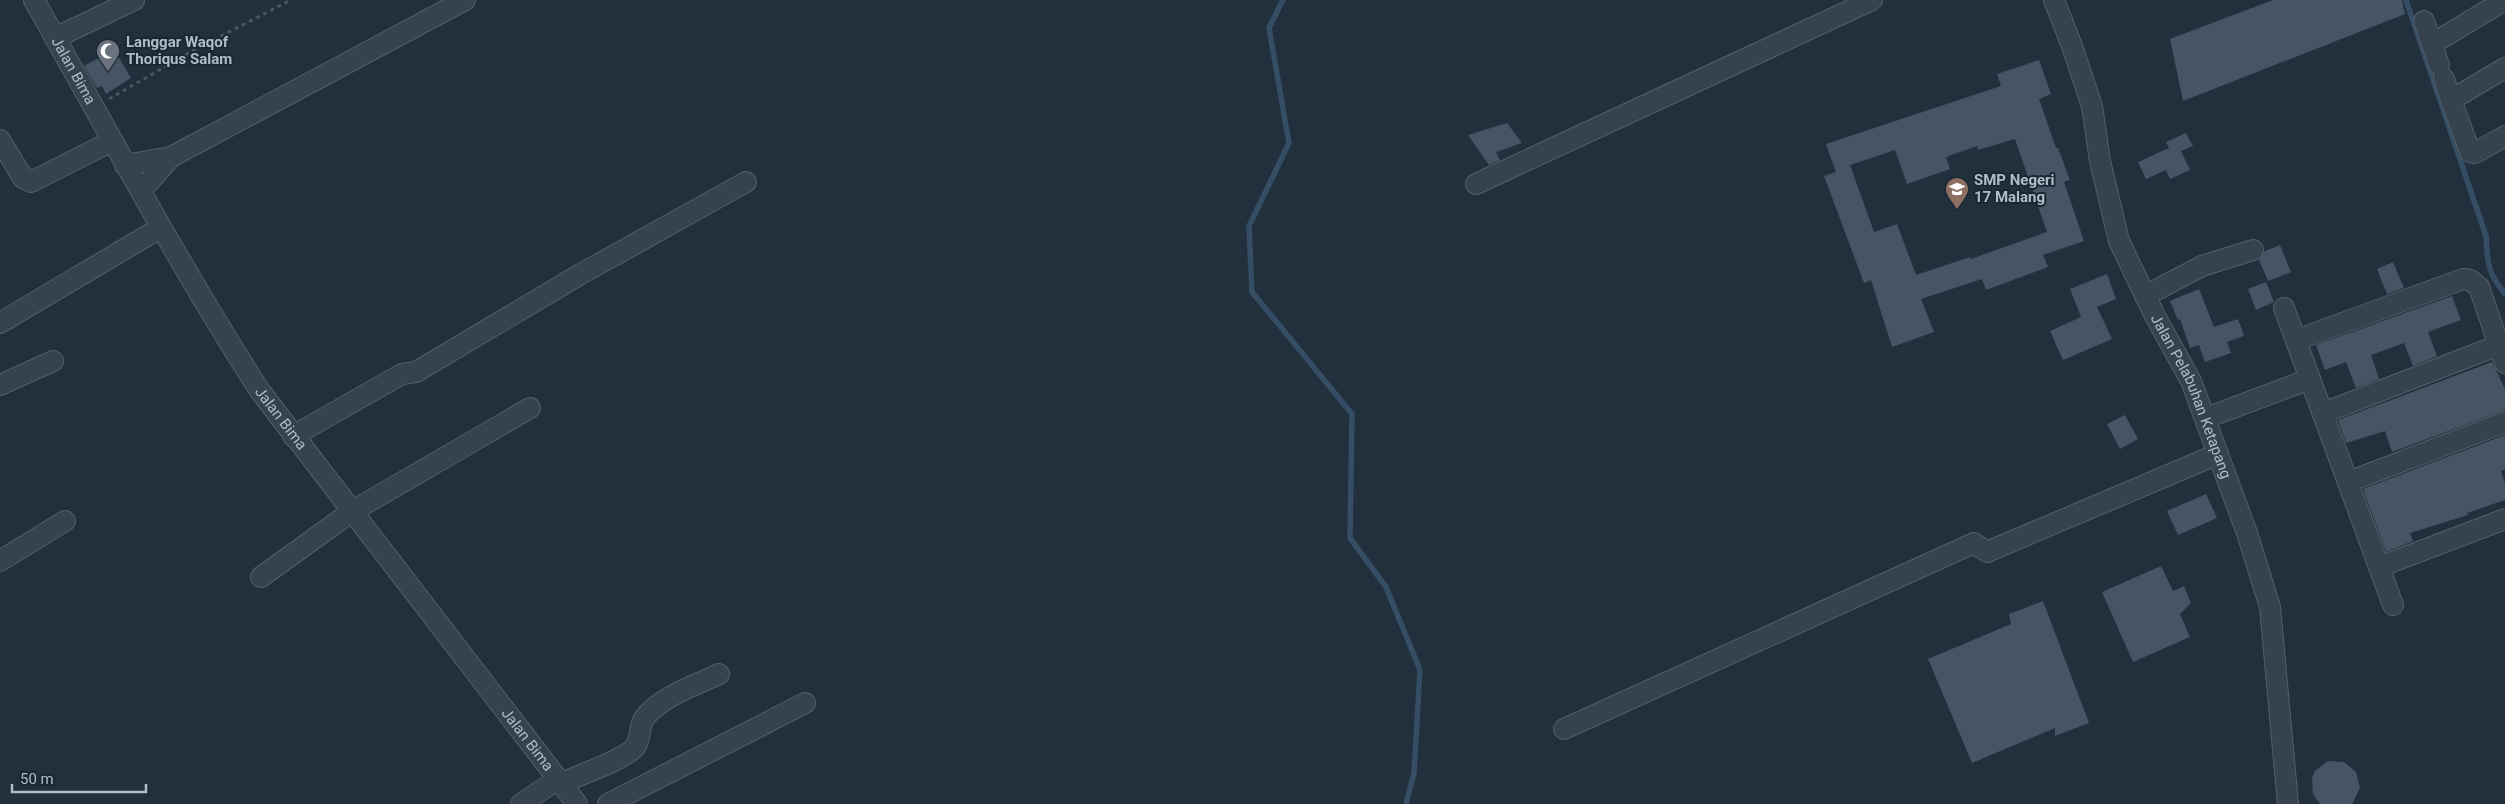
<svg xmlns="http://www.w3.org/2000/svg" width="2505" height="804" font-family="Roboto,sans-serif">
<rect width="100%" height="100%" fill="#22303d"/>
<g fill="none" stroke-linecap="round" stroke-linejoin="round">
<!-- stream -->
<g stroke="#354d65" stroke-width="5.5">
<path d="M1283,0L1269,28L1289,143L1249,226L1252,292L1352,414L1350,538L1386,587L1420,670L1414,773L1406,804"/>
<path d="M2406,0L2486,236C2488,265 2487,271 2505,294"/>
</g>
</g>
<!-- building -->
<g fill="#465564" fill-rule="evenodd">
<path d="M2273,0H2402L2405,14L2183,101L2170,39Z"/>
<path d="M114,49L131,78L106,94L102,86L97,88L84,66Z"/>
<path d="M2039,60L2051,94L2039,99L2056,148H2058L2070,180L2064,182L2084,241L2043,255L2048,267L1986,290L1982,279L1921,299L1934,332L1892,347L1871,280L1864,283L1824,176L1836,172L1826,144L2001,86L1997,74ZM2015,139L2047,232L1971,259L1970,257L1916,275L1897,224L1874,232L1850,165L1895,150L1907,184L1950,169L1946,157L1977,146L1978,150Z"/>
<path d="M1507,123L1522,143L1496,152L1500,160L1489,165L1468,135Z"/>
<path d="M2186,133L2193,146L2181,151L2190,170L2170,179L2166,170L2146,179L2138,162L2169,148L2166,142Z"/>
<path d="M2280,245L2291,272L2268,281L2259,260L2265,251Z"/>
<path d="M2393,262L2404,288L2387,294L2377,269Z"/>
<path d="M2107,274L2116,299L2097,307L2112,339L2063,360L2050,331L2081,317L2070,289Z"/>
<path d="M2266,282L2274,302L2256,310L2248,289Z"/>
<path d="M2199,289L2214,327L2238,319L2244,336L2227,342L2231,353L2205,362L2199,345L2190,348L2180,319L2178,320L2170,301Z"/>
<path d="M2452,296L2461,320L2428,332L2437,356L2413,366L2404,343L2371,355L2379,379L2356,388L2346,362L2325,370L2316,345Z"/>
<path d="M2492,362L2505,389V410L2392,452L2385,431L2346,443L2338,420Z"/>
<path d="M2125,415L2138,439L2120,449L2107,424Z"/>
<path d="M2505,435V469L2501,471L2505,483V500L2467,513L2468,515L2410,533L2413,541L2386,552L2363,489Z"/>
<path d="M2206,494L2217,518L2178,535L2167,511Z"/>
<path d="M2161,566L2173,591L2184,586L2191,603L2180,614L2190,637L2133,662L2102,592Z"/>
<path d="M2043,601L2089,723L2055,736V728L1972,763L1928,659L2011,624L2009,614Z"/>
<path d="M2328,761L2344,762L2356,772L2360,788L2352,804H2320L2313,794L2312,778L2315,771Z"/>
</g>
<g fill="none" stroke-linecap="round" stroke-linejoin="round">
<!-- minor casing -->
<g stroke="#545f6b" stroke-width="22">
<g id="minor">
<path id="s1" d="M34,0C108,131 178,264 260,391L577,804"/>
<path id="s2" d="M2054,0L2072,46L2092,106L2100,161L2119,241L2155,316L2191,381L2247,533L2270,607L2288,804"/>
<path d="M2424,21L2439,65"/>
<path d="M55,38L134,0"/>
<path d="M2432,44L2505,0"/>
<path d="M2444,79L2451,100L2505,68"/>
<path d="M2451,100L2470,152L2475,153L2505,136"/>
<path d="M0,140L23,178L31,182L112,141"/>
<path d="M125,165L171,157L465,0"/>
<path d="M1476,184L1872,0"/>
<path d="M141,191L171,157"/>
<path d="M2145,296L2202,266L2253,250"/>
<path d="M2284,308L2393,605"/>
<path d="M0,323L160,228"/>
<path d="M2296,340L2463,279L2470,280L2479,287L2505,363"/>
<path d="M0,385L53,361"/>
<path d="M2323,413L2499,345"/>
<path d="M2206,418L2310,379"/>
<path d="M293,436L402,374L416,372L579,275L746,182"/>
<path d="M2348,482L2505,422"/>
<path d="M0,561L65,521"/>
<path d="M2379,567L2505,519"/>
<path d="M261,577L351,512L530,408"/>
<path d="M1564,729L1974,543L1987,552L2218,454"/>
<path d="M562,783C581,774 616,763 632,750C643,741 637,725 646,716C664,695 696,685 719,674"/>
<path d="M521,804L558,779"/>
<path d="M608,804L805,703"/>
</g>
</g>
<!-- path -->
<path stroke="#425a5b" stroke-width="3" stroke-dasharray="4 4" stroke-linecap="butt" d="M109,99L192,51L291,0"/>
<!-- minor -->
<use href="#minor" stroke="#36424d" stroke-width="20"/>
</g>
<!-- icons -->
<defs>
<g id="mosque-pin" transform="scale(1.25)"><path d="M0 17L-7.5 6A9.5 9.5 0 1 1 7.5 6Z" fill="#6b7280" stroke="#1b2732"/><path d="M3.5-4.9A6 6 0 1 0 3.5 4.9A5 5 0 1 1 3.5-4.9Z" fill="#fff"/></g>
<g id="school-pin" transform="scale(1.25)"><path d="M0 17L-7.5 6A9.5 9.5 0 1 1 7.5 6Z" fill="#8d6e63" stroke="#1b2732"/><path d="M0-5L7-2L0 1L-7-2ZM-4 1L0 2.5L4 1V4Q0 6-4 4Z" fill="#fff"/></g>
</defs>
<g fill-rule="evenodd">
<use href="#mosque-pin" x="108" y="51"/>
<use href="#school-pin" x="1957" y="189"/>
</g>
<g text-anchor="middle" stroke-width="4" stroke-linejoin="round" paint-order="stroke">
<!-- poi labels -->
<g font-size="15" font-weight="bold" fill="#b1bcc9" stroke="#1b2732" text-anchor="start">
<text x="126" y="47">Langgar Waqof<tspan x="126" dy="17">Thoriqus Salam</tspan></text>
<text x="1974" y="185">SMP Negeri<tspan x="1974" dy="17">17 Malang</tspan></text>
</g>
<!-- street labels -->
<g font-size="15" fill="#b1bcc9" stroke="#1b2732">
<text dy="5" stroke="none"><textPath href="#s1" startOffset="81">Jalan Bima</textPath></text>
<text dy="5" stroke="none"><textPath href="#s2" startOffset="422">Jalan Pelabuhan Ketapang</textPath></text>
<text dy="5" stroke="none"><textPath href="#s1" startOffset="486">Jalan Bima</textPath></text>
<text dy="5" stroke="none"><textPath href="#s1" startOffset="891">Jalan Bima</textPath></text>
</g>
</g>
<!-- scale -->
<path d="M12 784v8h134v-8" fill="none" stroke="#b1bcc9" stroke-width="2.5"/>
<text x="20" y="784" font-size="15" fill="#b1bcc9" stroke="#1b2732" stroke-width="4" paint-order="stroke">50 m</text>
</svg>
